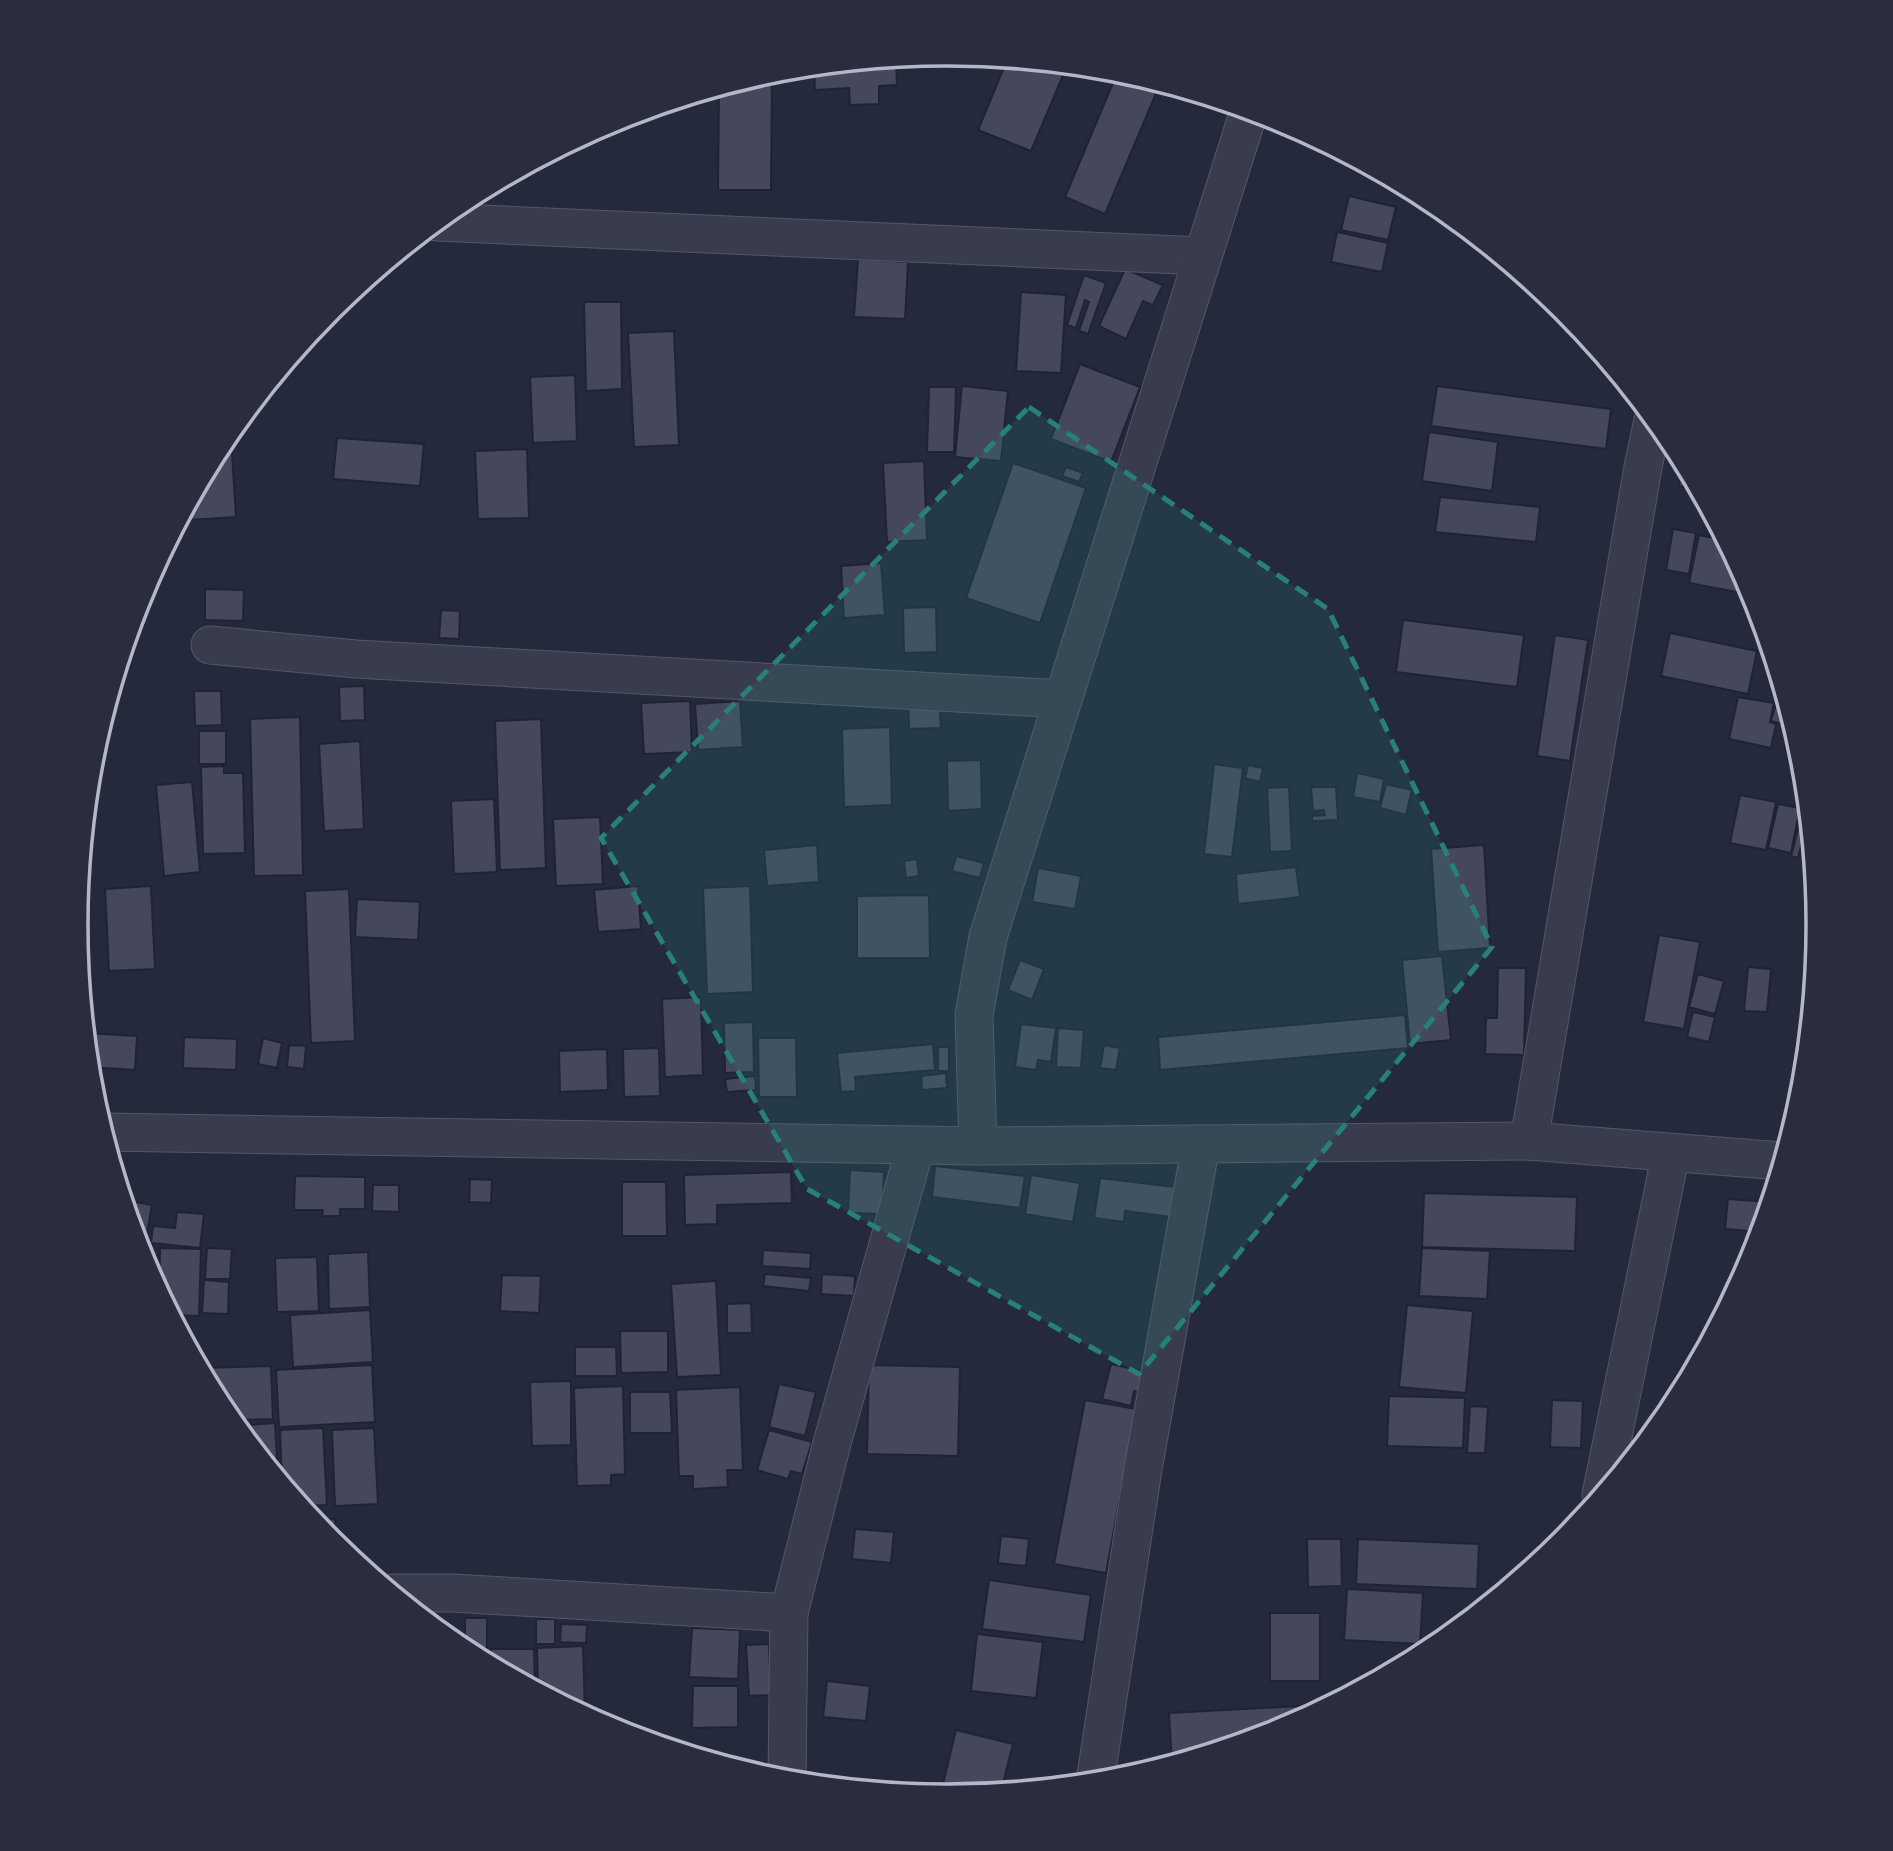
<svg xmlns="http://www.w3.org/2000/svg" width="1893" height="1851" font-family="'Noto Sans',sans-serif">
<rect width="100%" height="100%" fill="#25293c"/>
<!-- building -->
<g fill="#45485d" stroke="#202333" stroke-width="2">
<path d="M896,59L897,85L879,86V104L850,105L849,88L815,90L814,67Z"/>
<path d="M1007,60L1067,66L1031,151L978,130Z"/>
<path d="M1118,71L1160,84L1105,214L1065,197Z"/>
<path d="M772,72L771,190H718L719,88Z"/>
<path d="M1349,196L1396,207L1388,240L1341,230Z"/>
<path d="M1337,232L1388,243L1382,272L1331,262Z"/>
<path d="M858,259L908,262L905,319L854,317Z"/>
<path d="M1125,269L1163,285L1153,305L1143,301L1126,339L1099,326Z"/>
<path d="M1084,275L1106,283L1088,334L1079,331L1089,302L1085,300L1076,328L1067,325Z"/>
<path d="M1021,292L1066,295L1061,373L1016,371Z"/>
<path d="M584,302H621L622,389L586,391Z"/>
<path d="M674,331L679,445L634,447L628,333Z"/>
<path d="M1080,364L1140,387L1111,462L1051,439Z"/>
<path d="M575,375L577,441L533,443L530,377Z"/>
<path d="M962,386L1008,391L1001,461L955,457Z"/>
<path d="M1437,386L1611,409L1606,449L1431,426Z"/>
<path d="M929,387H956L954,452H927Z"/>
<path d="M1429,432L1498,442L1492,491L1422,481Z"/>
<path d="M226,437H231L236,517L189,520L188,506Z"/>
<path d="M337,438L424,444L420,486L333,479Z"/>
<path d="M527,449L529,518L478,519L475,451Z"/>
<path d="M924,461L927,540L887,542L883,463Z"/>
<path d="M1013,463L1086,488L1040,623L966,598Z"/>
<path d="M1683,464L1696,488L1679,486Z"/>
<path d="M1066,467L1083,473L1079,482L1062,476Z"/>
<path d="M1440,497L1540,507L1536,542L1435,532Z"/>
<path d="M1673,529L1696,533L1689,574L1666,570Z"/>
<path d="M1699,535L1723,540L1752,595L1689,583Z"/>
<path d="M881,563L885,615L844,618L841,566Z"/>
<path d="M205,589L244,590L243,621L205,620Z"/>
<path d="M936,607L937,652L904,653L903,608Z"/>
<path d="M441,610L460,611L459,639L439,638Z"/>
<path d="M1403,620L1524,635L1517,687L1396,672Z"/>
<path d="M1670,633L1757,651L1748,694L1661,676Z"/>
<path d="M1555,635L1588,640L1570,761L1537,756Z"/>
<path d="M364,686L365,720L340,721L339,687Z"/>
<path d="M194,691H221L222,725L195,726Z"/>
<path d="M939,696L941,728L909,729L908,698Z"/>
<path d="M1738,697L1774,703L1770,722L1776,724L1771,748L1729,739Z"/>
<path d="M690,701L692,752L644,754L641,703Z"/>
<path d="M740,701L743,747L698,750L695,704Z"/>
<path d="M1776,704L1786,707L1801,754L1784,750L1791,726L1771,721Z"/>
<path d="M300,717L303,875L254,876L250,719Z"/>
<path d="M541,719L546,868L500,870L495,721Z"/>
<path d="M890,727L892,805L844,807L842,729Z"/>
<rect x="199" y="731" width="27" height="33"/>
<path d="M360,741L364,829L324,831L319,744Z"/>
<path d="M981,760L982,809L948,811L947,761Z"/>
<path d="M1214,764L1243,768L1232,857L1204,854Z"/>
<path d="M1248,765L1263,768L1260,782L1245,778Z"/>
<path d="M224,766V773H243L245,853L203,854L201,767Z"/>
<path d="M1357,773L1384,779L1380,802L1353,797Z"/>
<path d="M192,782L200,872L164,876L156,785Z"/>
<path d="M1386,784L1412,790L1406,815L1380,808Z"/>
<path d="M1289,787L1292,851L1270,852L1267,788Z"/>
<path d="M1311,787H1336L1338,820L1312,821V816L1325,815L1324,810L1313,811Z"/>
<path d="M1740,795L1776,802L1766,850L1730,843Z"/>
<path d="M494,799L497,872L454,874L451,801Z"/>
<path d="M1778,804L1800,808L1791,853L1768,848Z"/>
<path d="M600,817L603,884L556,886L553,819Z"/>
<path d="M1798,829L1805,831L1798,858L1791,856Z"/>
<path d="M817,845L819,882L767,886L764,850Z"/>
<path d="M1484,845L1490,948L1438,952L1431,849Z"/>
<path d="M956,856L984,863L980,878L952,871Z"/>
<path d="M917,859L919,876L906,878L904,861Z"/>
<path d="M1296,867L1300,897L1238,904L1236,874Z"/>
<path d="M1038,868L1081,876L1075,909L1032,902Z"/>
<path d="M151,886L155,969L109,971L105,889Z"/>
<path d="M638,886L641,929L598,932L594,890Z"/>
<path d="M750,886L753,992L707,994L703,888Z"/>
<path d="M349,889L355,1041L311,1043L305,891Z"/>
<path d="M929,895L930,958H857V896Z"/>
<path d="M357,899L420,902L418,940L355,937Z"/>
<path d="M1659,935L1700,942L1684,1029L1643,1022Z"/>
<path d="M1442,956L1451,1040L1410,1044L1402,960Z"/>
<path d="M1020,960L1044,969L1032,1000L1008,990Z"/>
<path d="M1748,967L1771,969L1767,1012L1744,1011Z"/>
<path d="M1498,968H1526L1524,1055L1485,1054L1486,1018H1497Z"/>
<path d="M1698,974L1724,981L1715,1014L1689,1007Z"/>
<path d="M701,997L703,1075L665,1077L662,999Z"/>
<path d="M1693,1012L1715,1017L1709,1042L1687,1037Z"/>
<path d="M1405,1015L1408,1048L1160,1070L1158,1037Z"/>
<path d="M753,1022L754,1072L725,1073L724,1023Z"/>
<path d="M1021,1024L1056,1028L1051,1062L1038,1060L1036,1070L1015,1067Z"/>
<path d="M1058,1028L1084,1030L1081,1068L1056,1067Z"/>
<path d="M86,1033L137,1036L135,1070L89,1067Z"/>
<path d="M184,1037L237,1039L236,1070L183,1068Z"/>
<path d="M263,1038L282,1043L277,1068L258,1064Z"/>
<path d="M758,1038H796L797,1097H759Z"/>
<path d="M933,1044L935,1070L855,1077L856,1091L841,1092L837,1053Z"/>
<path d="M289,1045L306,1046L304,1069L287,1067Z"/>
<path d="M1104,1045L1120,1048L1116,1070L1100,1068Z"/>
<rect x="938" y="1047" width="11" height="24"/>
<path d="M659,1048L660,1096L624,1097L623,1049Z"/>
<path d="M607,1049L608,1090L560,1092L559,1051Z"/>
<path d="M946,1073L947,1088L922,1090L921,1076Z"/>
<path d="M755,1076L756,1090L727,1092L725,1079Z"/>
<path d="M935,1166L1025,1176L1020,1208L932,1197Z"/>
<path d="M850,1170L884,1172L882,1214L848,1213Z"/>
<path d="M791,1172L792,1203L717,1205V1224L685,1225L684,1175Z"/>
<path d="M1031,1175L1080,1183L1073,1222L1025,1214Z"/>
<path d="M295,1176L365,1177V1209H340V1216H322L323,1210H294Z"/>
<path d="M1100,1178L1183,1188L1179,1218L1125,1211L1124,1222L1094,1218Z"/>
<path d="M470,1179L492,1180L491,1203L469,1202Z"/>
<path d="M622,1182H666L667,1236H622Z"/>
<path d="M373,1185H399V1212L372,1211Z"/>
<path d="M1424,1193L1577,1197L1575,1251L1422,1247Z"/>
<path d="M1728,1199L1769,1202L1760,1232L1725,1229Z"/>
<path d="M124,1200L152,1205L143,1257H141Z"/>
<path d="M177,1212L204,1214L200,1248L151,1243L153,1226L175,1228Z"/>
<path d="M160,1248L201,1249L199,1316L172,1315L159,1291Z"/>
<path d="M207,1248L232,1249L230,1279H205Z"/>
<path d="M1422,1248L1490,1251L1487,1299L1419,1296Z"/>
<path d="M763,1250L811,1253L810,1269L762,1266Z"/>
<path d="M368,1252L370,1307L329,1309L328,1254Z"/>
<path d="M145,1254L158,1256L153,1281L144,1263Z"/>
<path d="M317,1257L319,1311L277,1312L275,1258Z"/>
<path d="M765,1274L811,1278L809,1291L763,1286Z"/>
<path d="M822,1274L855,1276L854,1296L821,1294Z"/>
<path d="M502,1275L541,1276L539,1313L500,1311Z"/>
<path d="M204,1280L229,1282L228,1314L202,1313Z"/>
<path d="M716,1281L721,1375L677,1377L671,1284Z"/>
<path d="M751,1303L752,1333H727V1304Z"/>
<path d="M1407,1305L1473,1311L1466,1393L1399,1387Z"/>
<path d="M370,1310L373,1362L293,1367L290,1315Z"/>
<path d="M620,1331H668V1372L621,1373Z"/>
<path d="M575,1347H616L617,1376H575Z"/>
<path d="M1111,1364L1147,1372L1142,1393L1134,1391L1131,1406L1102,1399Z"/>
<path d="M372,1365L375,1422L279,1427L276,1370Z"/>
<path d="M869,1365L960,1367L958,1456L867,1454Z"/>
<path d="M271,1366L273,1419L231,1420L222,1409L200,1368Z"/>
<path d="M571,1381V1445L532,1446L530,1382Z"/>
<path d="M779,1384L816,1392L805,1436L769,1427Z"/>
<path d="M623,1386L625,1474L611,1475V1485L577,1486L574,1388Z"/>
<path d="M740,1387L743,1470H727L728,1487L693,1489V1476H679L676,1390Z"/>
<path d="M630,1392H670L672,1433H630Z"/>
<path d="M1389,1396L1465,1398L1463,1448L1387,1446Z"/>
<path d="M1085,1400L1136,1409L1106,1573L1054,1564Z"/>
<path d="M1552,1400L1583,1401L1581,1448L1550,1447Z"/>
<path d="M1470,1406L1488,1407L1485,1453H1467Z"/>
<path d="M275,1423L278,1477L235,1426Z"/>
<path d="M323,1428L327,1505L301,1506L282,1483L280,1430Z"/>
<path d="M374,1428L378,1504L335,1506L332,1430Z"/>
<path d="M769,1430L812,1442L802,1474L791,1471L788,1479L757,1470Z"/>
<path d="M335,1519L337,1547L313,1520Z"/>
<path d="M855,1529L894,1532L891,1563L852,1559Z"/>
<path d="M1001,1536L1029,1539L1026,1566L998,1563Z"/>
<path d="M1307,1539H1341L1342,1586L1308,1587Z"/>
<path d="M1358,1539L1479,1544L1477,1589L1356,1584Z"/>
<path d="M1539,1543L1559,1544L1537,1562Z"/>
<path d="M989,1580L1091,1595L1084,1642L982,1629Z"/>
<path d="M1347,1589L1423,1593L1420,1644L1344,1640Z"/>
<rect x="1270" y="1613" width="50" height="68"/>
<rect x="465" y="1618" width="22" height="30"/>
<rect x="536" y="1619" width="19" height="25"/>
<path d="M561,1624L587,1625L586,1643L560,1642Z"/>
<path d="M692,1628L740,1630L738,1679L689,1677Z"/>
<path d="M977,1634L1043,1642L1036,1698L971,1691Z"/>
<path d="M769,1644L771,1695L749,1696L746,1645Z"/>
<path d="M583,1646L585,1716L538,1690L537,1648Z"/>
<path d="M491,1649H534L535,1688L491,1665Z"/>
<path d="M827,1681L870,1686L866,1721L823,1717Z"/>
<path d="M693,1686H738V1727L692,1728Z"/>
<path d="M1302,1706L1303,1718L1280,1731L1172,1763L1169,1713Z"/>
<path d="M956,1730L1013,1744L1001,1791L982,1793L943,1784Z"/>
</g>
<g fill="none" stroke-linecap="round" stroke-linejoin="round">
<!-- street casing -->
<g stroke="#545767" stroke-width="39">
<g id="street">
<path d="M437,222L1203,256"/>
<path d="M210,645L356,659L1063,699"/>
<path d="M103,1132L978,1146L1529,1141L1781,1161"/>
<path d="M1529,1141L1643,467L1653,420"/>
<path d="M978,1146L974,1015L988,937L1249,111"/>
<path d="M1601,1495L1671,1153"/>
<path d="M393,1593H453L789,1613"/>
<path d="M787,1781L789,1613L832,1443L916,1145"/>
<path d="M1095,1782L1143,1469L1201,1144"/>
</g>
</g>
<!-- street -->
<use href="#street" stroke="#393c4c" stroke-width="37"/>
</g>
<!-- marked area -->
<path fill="#28807b" fill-opacity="0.2" stroke="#28807b" stroke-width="5" stroke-dasharray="14 9" stroke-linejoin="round" d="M1029,407L1328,609L1492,947L1139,1374L807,1189L601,838Z"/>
<!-- crop -->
<path d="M0 0H1893V1851H0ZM88 925a859 859 0 1 1 1718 0a859 859 0 1 1-1718 0Z" fill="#2a2d3d" fill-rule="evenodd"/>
<path fill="none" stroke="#b5b7c7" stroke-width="3.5" d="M88 925a859 859 0 1 1 1718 0a859 859 0 1 1-1718 0Z"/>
</svg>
